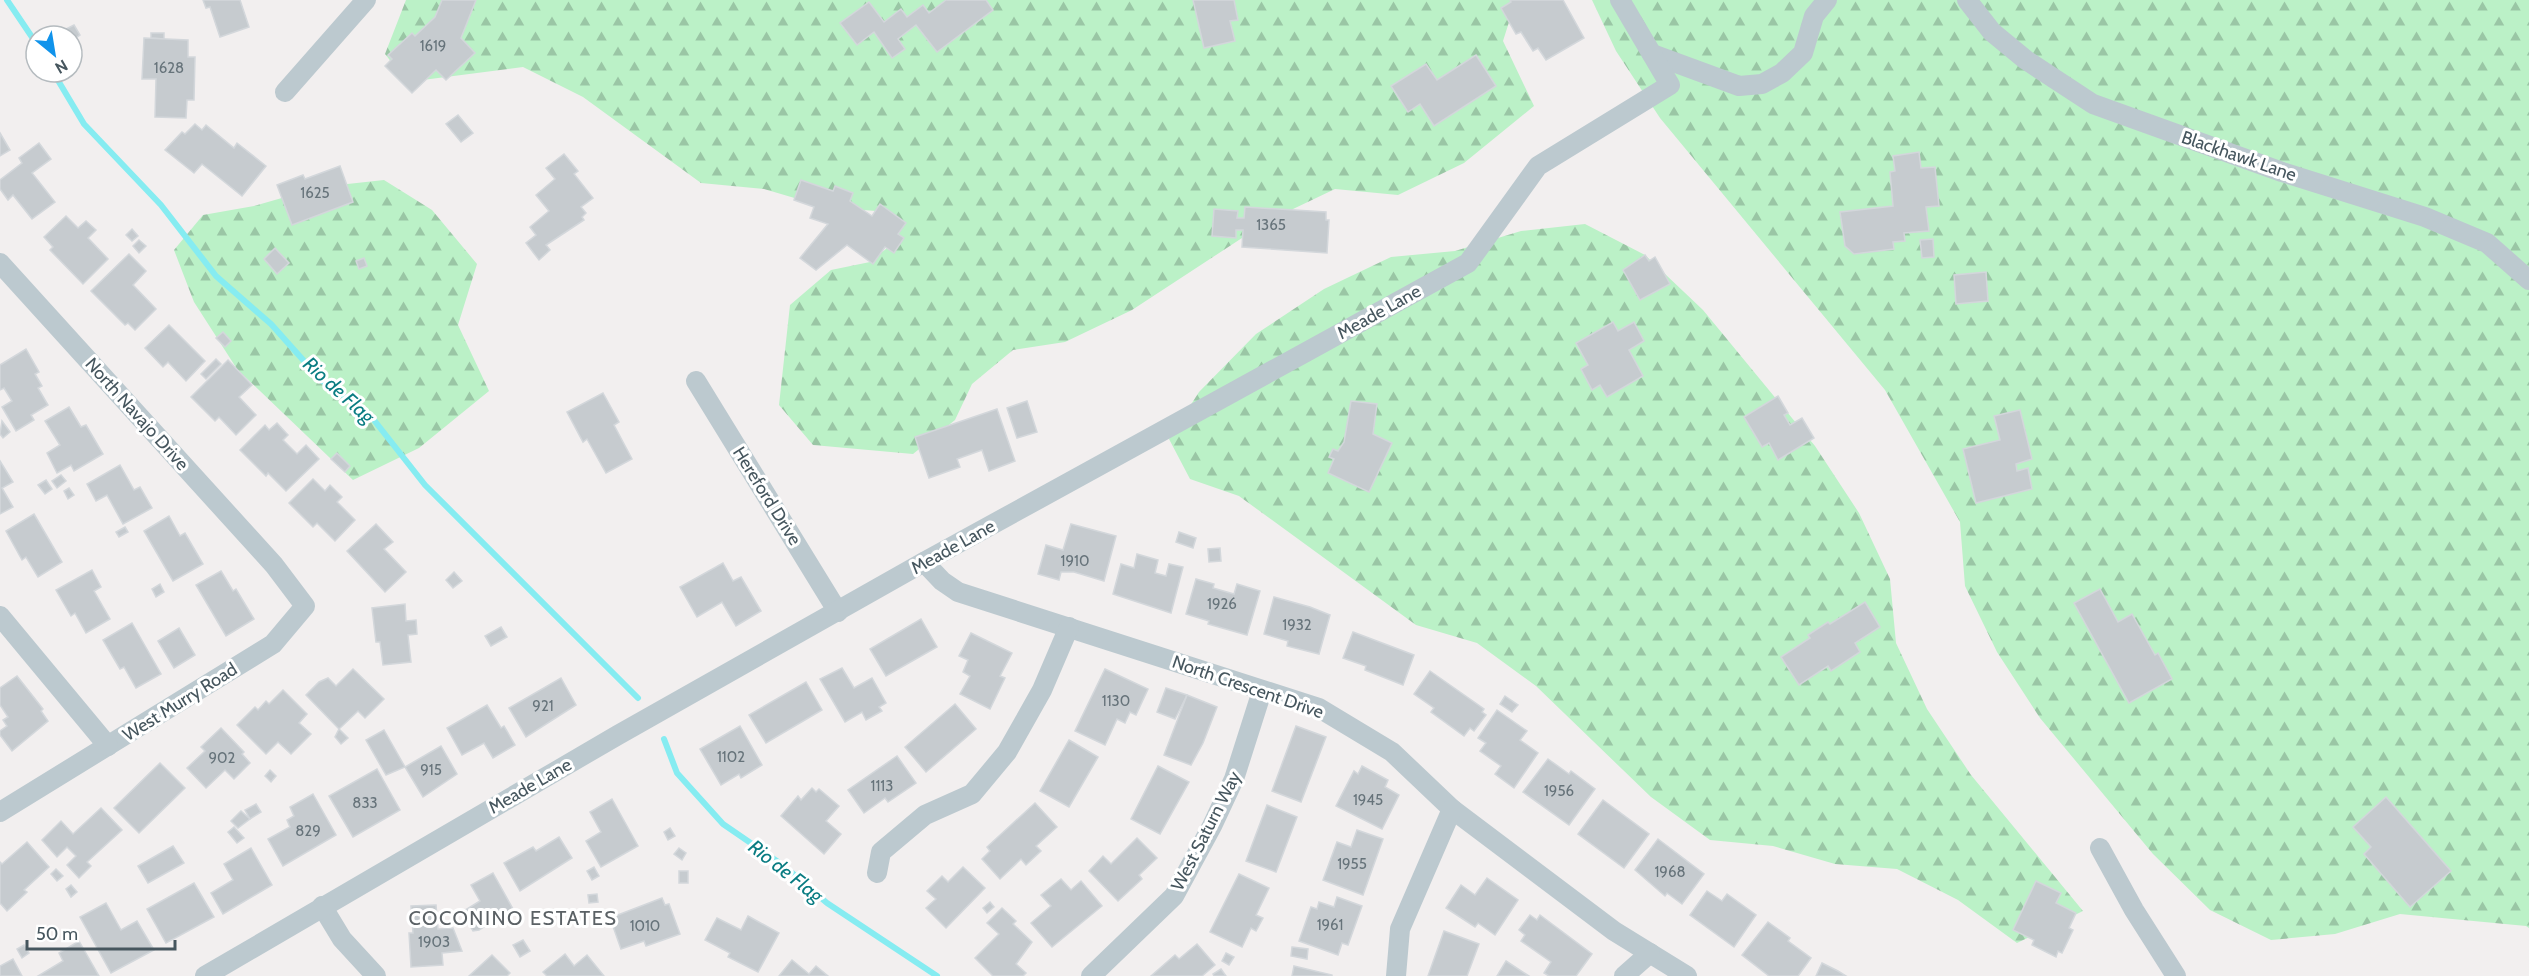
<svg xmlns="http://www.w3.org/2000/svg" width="2529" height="976" font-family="Cabin,sans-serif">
<defs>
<pattern id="forest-firs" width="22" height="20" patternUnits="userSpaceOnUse" patternTransform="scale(1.5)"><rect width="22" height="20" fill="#bbf1c7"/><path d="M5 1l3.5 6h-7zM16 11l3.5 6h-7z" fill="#9ac6a5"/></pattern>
</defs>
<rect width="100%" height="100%" fill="#f2efef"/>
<!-- forest -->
<g fill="url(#forest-firs)">
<path d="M406,0H1516L1503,41L1534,106L1464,163L1398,195L1335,189L1268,221L1132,310L1065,342L1013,350L972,384L955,420L913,454L813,445L779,405L790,305L831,270L870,262L898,239L876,211L825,207L764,189L701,183L583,97L523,67L407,82L385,54Z"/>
<path d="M1592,0H2529V928L2526,926L2400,914L2335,934L2271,940L2210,910L2153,854L2040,718L1997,652L1965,586L1960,522L1885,390L1660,118L1616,51Z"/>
<path d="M384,180L432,210L477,264L458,325L489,391L419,448L353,480L237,369L194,302L174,250L203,215L254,206L320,187Z"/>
<path d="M1585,224L1645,255L1703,310L1815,446L1859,513L1890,579L1896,643L1927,709L1971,775L2083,911L2017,943L1958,900L1897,869L1835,864L1773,846L1710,840L1651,797L1536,686L1477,643L1416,625L1239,496L1190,479L1169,439L1199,392L1256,334L1324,289L1391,257L1455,251L1521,231Z"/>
</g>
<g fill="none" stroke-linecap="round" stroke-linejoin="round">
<!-- stream -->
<g stroke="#86ecf1" stroke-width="6">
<path d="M7,0L36,43"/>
<path d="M53,72L84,124L161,205L216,276L271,324L321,380L370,415L425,485L638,698"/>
<path d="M664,739L677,773L723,824L784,866L827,903L937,976"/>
</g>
</g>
<!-- building -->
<g fill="#c6cbcf" stroke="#d3d7db" stroke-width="1.5">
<path d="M203,0H240L249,27L220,37L210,7L206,8Z"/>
<path d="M442,0H476L461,38L475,53L446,80L436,70L412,93L385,66L392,59L388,55L412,33L415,36L435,17Z"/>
<path d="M946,0H986L993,10L937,52L916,25L898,39L905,49L892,58L874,32L857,45L840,23L869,2L884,22L901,9L907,17L923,5L929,13Z"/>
<path d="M1193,0H1234L1238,20L1230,21L1235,41L1204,48Z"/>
<path d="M1510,0H1563L1584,38L1546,60L1538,48L1533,51L1521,32L1516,34L1501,8L1511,2Z"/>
<path d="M74,25L80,35L73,40L66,29Z"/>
<path d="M151,33H164V39L151,38Z"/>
<path d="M144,38L188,40V57H195L194,100H187L186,118L155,117L156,79H142Z"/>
<path d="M1476,55L1496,86L1434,126L1420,104L1408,112L1391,86L1426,64L1437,80Z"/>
<path d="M458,115L473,133L461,142L446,124Z"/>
<path d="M195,124L202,130L206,125L234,148L237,143L266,166L242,196L202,164L194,173L165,150L182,132L185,134Z"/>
<path d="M0,133L10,150L0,156Z"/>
<path d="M39,143L51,159L32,173L55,202L32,219L13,195L8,200L0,189V180L22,163L19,158Z"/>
<path d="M1919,152L1921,168L1935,167L1939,206L1926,207L1929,231L1904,233L1905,241L1893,242L1894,249L1854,254L1845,246L1840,212L1893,206L1890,172L1895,171L1893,156Z"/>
<path d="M564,154L578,171L574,174L593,198L581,207L586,213L582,217L584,220L546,245L550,250L539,260L526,243L536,235L530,227L549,211L536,195L555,179L546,168Z"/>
<path d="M340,166L353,202L292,225L277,185L303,175L305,179Z"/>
<path d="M801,180L833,191L835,186L853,193L850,201L872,216L880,204L906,223L898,234L904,238L894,253L885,247L873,264L847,245L816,270L800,258L828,224L810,218L814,207L794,200Z"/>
<path d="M1245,207L1326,212V220H1329L1327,253L1242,247L1243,230H1236V238L1212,236L1214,209L1238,211L1237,218H1244Z"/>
<path d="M66,216L78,228L86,221L96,230L88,238L108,259L83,284L50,250L53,247L44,237Z"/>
<path d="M132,229L138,236L132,241L126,235Z"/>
<path d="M1933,239L1934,257L1922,258L1920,240Z"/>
<path d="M139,240L146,246L139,253L133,246Z"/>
<path d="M275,248L289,263L277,274L264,259Z"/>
<path d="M129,254L146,271L133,285L156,309L135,330L128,323L125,325L91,291Z"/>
<path d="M1645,255L1649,261L1655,257L1670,284L1640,300L1623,270Z"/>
<path d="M364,258L367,266L359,269L356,261Z"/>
<path d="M1986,272L1988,301L1956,304L1954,275Z"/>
<path d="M1613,322L1618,331L1634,322L1644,341L1629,350L1643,376L1607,397L1600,385L1592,390L1581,369L1588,365L1576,343Z"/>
<path d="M169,325L205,361L186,381L168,362L163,367L145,348Z"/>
<path d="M223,332L231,341L225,347L216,338Z"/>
<path d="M26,349L39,372L35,374L42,386L38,388L48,405L31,415L34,420L16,431L2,407L12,401L4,388L0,390V365Z"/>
<path d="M216,359L221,364L206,379L201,374Z"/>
<path d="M228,360L252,385L239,397L256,415L236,435L219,417L215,421L191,397Z"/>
<path d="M603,393L619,422L614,425L632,459L606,473L587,439L583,442L567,412Z"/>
<path d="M1778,396L1788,413L1784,415L1790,425L1802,418L1814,438L1778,460L1769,443L1762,447L1744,417Z"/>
<path d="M1027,401L1037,432L1017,438L1007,408Z"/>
<path d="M1351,401L1377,404L1373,434L1392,443L1369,492L1328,473L1334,459L1329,457L1333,449L1338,451L1344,442Z"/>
<path d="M69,407L81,427L86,425L103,454L74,471L71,465L57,473L47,453L60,445L45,421Z"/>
<path d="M997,409L1015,461L989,471L982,450L957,459L960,467L929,478L915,437Z"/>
<path d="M2020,410L2032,459L2016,464L2017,471L2028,468L2032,489L1976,503L1963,449L2000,440L1994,416Z"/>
<path d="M2,421L10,432L3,438L0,434Z"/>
<path d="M277,423L288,435L283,440L297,454L306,445L319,459L286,491L268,473L266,476L240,450L265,425L269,430Z"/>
<path d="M337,453L350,466L345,472L331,459Z"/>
<path d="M0,461L13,482L2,488L13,507L0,514Z"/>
<path d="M120,465L134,490L140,487L152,508L123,524L107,495L96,501L87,484Z"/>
<path d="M61,475L66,481L57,488L52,481Z"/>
<path d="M313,479L325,491L330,485L342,497L337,502L355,520L335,541L317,523L313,527L289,503Z"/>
<path d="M46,480L52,489L45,494L38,485Z"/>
<path d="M69,488L74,495L68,499L64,491Z"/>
<path d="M34,514L62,562L38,577L26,557L22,560L6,531Z"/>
<path d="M169,516L180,536L185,533L203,564L173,581L144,531Z"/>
<path d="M376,524L393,542L384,549L406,572L385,592L347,551Z"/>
<path d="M1071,524L1116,536L1104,581L1074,572H1061L1059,580L1038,574L1046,545L1063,550Z"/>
<path d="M125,527L128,532L119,537L116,532Z"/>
<path d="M1179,532L1196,538L1193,548L1176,542Z"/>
<path d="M1220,548L1221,561L1209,562L1208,549Z"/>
<path d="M1137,554L1158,560L1155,573L1166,576L1169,564L1183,567L1171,613L1113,594L1121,564L1134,568Z"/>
<path d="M723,563L733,581L741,577L761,611L736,626L722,602L697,617L680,587Z"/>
<path d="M92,570L101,587L94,591L110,619L86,633L75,613L71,616L56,590Z"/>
<path d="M221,571L233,591L236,589L254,619L226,636L196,585Z"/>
<path d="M454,572L462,581L453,588L446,580Z"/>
<path d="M1196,579L1214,584L1213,588L1234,594L1237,584L1260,591L1247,635L1208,624L1209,621L1186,614Z"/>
<path d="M160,584L164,592L156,597L152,589Z"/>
<path d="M2100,589L2118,622L2132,614L2155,655L2158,653L2172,679L2129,703L2074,603Z"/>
<path d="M1274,597L1310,607L1330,615L1319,654L1287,646L1288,641L1264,634Z"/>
<path d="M1865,602L1880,627L1855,643L1860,652L1831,671L1828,666L1799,685L1781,657L1810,638L1808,635L1828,622L1830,624Z"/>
<path d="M405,604L406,621L416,620L417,634L408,635L411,662L383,665L380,642H376L372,608Z"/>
<path d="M921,619L937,647L886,676L870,649Z"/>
<path d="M132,623L161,674L136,688L124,667L120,669L103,640Z"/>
<path d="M501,627L507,637L491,646L485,636Z"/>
<path d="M179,628L195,655L174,668L158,641Z"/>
<path d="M1353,632L1414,655L1403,685L1365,670L1366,666L1343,658Z"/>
<path d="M971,633L1012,653L1000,676L1005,678L990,709L960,694L970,676L963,672L968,660L959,656Z"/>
<path d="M842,668L854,688L872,678L886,703L879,707L882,711L866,720L862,712L845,722L820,679Z"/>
<path d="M353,669L384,699L365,718L358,711L339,729L306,695L319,682L328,678L336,686Z"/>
<path d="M1105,669L1148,689L1136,715L1130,712L1125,723L1117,719L1105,745L1075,731Z"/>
<path d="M1430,671L1484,709L1482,712L1486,715L1474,731L1470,728L1464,736L1431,712L1434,708L1414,694Z"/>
<path d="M17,676L43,709L41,711L48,721L12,751L0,735V731L7,726L3,720L8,717L0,705V688Z"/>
<path d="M561,678L576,705L526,737L509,708Z"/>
<path d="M806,682L822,710L766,743L749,715Z"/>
<path d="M1166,688L1187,695L1175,719L1157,712Z"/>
<path d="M283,690L307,714L299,723L311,734L291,754L278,742L266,754L237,725L255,707L258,710L266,701L269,704Z"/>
<path d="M1187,695L1217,707L1203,743L1191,765L1164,755Z"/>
<path d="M1505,696L1518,705L1512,712L1500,704Z"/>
<path d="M955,704L976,729L926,772L905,747Z"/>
<path d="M487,705L501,728L504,726L515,745L493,758L484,743L462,755L447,728Z"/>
<path d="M1497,710L1527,731L1520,740L1538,753L1514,788L1495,774L1501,766L1480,751L1486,743L1478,738Z"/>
<path d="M740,726L762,765L741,778L739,774L721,785L700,749Z"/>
<path d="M1296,726L1326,737L1301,802L1272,791Z"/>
<path d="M221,728L244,752L242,754L250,763L234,779L225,770L206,788L187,768L205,751L201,747Z"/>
<path d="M339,729L348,738L341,744L335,737Z"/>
<path d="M384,730L405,767L386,775L366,740Z"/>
<path d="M1069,740L1098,757L1069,807L1040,791Z"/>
<path d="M441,746L457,774L423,797L405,767Z"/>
<path d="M897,756L916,783L888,802L885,798L864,813L848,790Z"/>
<path d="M1548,759L1569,774L1571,771L1595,789L1569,825L1523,792Z"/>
<path d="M160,763L185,788L139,833L114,808Z"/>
<path d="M1158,766L1189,782L1160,834L1131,819Z"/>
<path d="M1362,766L1388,780L1385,787L1399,795L1382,829L1336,806L1354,771L1358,774Z"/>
<path d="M377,769L400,810L353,837L329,796Z"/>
<path d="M270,770L276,776L271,782L265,776Z"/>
<path d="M812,788L816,792L819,789L839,806L826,821L841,834L824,854L781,816L798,796L801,800Z"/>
<path d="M313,794L336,835L283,866L268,839L290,827L287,820L294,816L290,807Z"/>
<path d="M2386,797L2451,871L2410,907L2364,854L2371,847L2353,827Z"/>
<path d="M612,799L638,846L601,867L586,841L601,832L590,812Z"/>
<path d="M1603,800L1649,834L1624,868L1578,834Z"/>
<path d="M1035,803L1057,827L1036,846L1041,851L1026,865L1021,859L1000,879L982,859L990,851L987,847Z"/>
<path d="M256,804L261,812L250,819L245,810Z"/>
<path d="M1267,805L1297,817L1276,872L1246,861Z"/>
<path d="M101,808L122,830L87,862L91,866L79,878L67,865L76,856L67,847L57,857L42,840L61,821L73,834Z"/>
<path d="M241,811L250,819L238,828L231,821Z"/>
<path d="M234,827L244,838L237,843L228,832Z"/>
<path d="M670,828L675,836L668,840L664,832Z"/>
<path d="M1357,830L1383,839L1363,895L1323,880L1337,842L1351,847Z"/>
<path d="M559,837L572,858L520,891L504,863L533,847L536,851Z"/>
<path d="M1137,838L1157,858L1139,875L1142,879L1118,901L1089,871L1103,856L1111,864Z"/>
<path d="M1658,839L1704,874L1682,904L1667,893L1665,896L1635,870Z"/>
<path d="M27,842L49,867L24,890L27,892L7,911L0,903V862L2,864Z"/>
<path d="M173,846L184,863L148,883L138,866Z"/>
<path d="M251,848L272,885L223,914L211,893L233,880L224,864Z"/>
<path d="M679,848L686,853L682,860L674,854Z"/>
<path d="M594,867L599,876L592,880L587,871Z"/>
<path d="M963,867L985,888L946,928L926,908L936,899L927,891L942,876L948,882Z"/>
<path d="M56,869L63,876L57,881L51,874Z"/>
<rect x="679" y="871" width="9" height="12"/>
<path d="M493,873L513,909L479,930L473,931L462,912L480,901L471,885Z"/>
<path d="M1239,874L1269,888L1256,915L1263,918L1256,931L1251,928L1242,947L1210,932Z"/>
<path d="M1487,878L1518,900L1495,935L1478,923L1475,927L1446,908L1461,885L1475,895Z"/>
<path d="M1061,879L1071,890L1081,881L1102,906L1052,947L1031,923L1051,906L1041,895Z"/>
<path d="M2036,881L2061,893L2056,903L2076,913L2069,928L2073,930L2062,953L2058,951L2056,957L2032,945L2034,940L2013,930Z"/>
<path d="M194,883L214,917L166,943L147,909Z"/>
<path d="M71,885L77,892L71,897L66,889Z"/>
<path d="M1707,891L1722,901L1727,894L1756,915L1734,947L1690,915Z"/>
<path d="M597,894L598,902L589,903L588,895Z"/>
<path d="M1337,897L1362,906L1348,945L1342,943L1338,955L1299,941L1311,907L1317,909L1319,902L1334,907Z"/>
<path d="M662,898L665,905L669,904L680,934L646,946L644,941L621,949L610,918Z"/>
<path d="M990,902L994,907L987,913L983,908Z"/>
<path d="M106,903L121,930L137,921L154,950L111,973L80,917Z"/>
<path d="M436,905L438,929L453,928L462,951L442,953L443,965L411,967L409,933H413L411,906Z"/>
<path d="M1002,908L1016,921L1013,924L1032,942L1016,964L1026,973L1023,976H993L975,958L999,934L987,923Z"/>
<path d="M1530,915L1537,920L1540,915L1592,954L1576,976H1549L1544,973L1551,962L1521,941L1525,935L1519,930Z"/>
<path d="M748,916L779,933L758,972L728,957L730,953L705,940L717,918L741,930Z"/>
<path d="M1768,922L1790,938L1788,941L1811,958L1798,976H1769L1742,955Z"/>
<path d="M1444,931L1479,944L1467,976H1428Z"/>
<path d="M523,940L530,951L520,957L513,945Z"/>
<path d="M79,941L99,976H38L63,961L59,953Z"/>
<path d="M1197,944L1215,965L1202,976H1151L1175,955L1179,959Z"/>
<path d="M24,945L29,953L22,958L17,949Z"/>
<path d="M1292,947L1308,949L1307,959L1291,956Z"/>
<path d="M1226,953L1234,957L1229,965L1222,961Z"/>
<path d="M565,954L574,966L587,955L604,976H547L543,972Z"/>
<path d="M492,955L510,973L507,976H469Z"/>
<path d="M13,959L22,976H0V966Z"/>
<path d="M792,960L809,974L816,966L828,976H779Z"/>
<path d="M1506,961L1529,976H1497Z"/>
<path d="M1822,963L1838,971L1846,976H1816Z"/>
<path d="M1294,966L1332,975V976H1292Z"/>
<path d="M1221,969L1226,976H1214L1213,974Z"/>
</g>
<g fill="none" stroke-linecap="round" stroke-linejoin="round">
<!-- street -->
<g stroke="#bcc9cf" stroke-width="20">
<path d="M1967,0L1992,32L2026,60L2093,104L2282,172L2425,217L2487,243L2529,280"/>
<path d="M1652,54L1739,86L1762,84L1782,73L1803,53L1814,16L1827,0"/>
<path d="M285,92L366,0"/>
<path d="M0,263L274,565L305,606L273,644L0,812"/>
<path d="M696,381L838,612"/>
<path d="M924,562L942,581L958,592L1319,708L1392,752L1452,809L1614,931L1687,976"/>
<path d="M0,616L108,746"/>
<path d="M2100,848L2134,910L2176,976"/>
<path d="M877,873L881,852L925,815L972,794L1007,752L1042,690L1069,627"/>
<path d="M322,906L342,939L376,976"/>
<path d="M205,976L618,735L924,562L1468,263L1538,166L1670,85L1620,0"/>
<path d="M1091,976L1174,896L1212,826L1234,779L1262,691"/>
<path d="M1396,976L1400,929L1452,809"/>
<path d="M1624,976L1650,953"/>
</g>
</g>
<g text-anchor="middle" stroke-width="6" stroke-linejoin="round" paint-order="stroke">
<!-- number labels -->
<g font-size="15" fill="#66737a">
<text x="433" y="51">1619</text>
<text x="169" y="73">1628</text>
<text x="315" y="198">1625</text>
<text x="1271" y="230">1365</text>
<text x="1075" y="566">1910</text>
<text x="1222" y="609">1926</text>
<text x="1297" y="630">1932</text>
<text x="1116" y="706">1130</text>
<text x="543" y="711">921</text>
<text x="731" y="762">1102</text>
<text x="222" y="763">902</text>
<text x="431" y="775">915</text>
<text x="882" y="791">1113</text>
<text x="1559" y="796">1956</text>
<text x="1368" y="805">1945</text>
<text x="365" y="808">833</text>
<text x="308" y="836">829</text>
<text x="1352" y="869">1955</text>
<text x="1670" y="877">1968</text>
<text x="1330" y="930">1961</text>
<text x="645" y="931">1010</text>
<text x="434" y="947">1903</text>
</g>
<!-- street labels -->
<g font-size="18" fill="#46565e" stroke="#fff">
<text transform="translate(2239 156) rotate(19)" y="6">Blackhawk Lane</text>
<text transform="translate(1379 312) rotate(-29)" y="6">Meade Lane</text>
<text transform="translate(137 414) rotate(48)" y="6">North Navajo Drive</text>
<text transform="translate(767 496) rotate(58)" y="6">Hereford Drive</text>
<text transform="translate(953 547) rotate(-29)" y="6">Meade Lane</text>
<text transform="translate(1248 687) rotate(19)" y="6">North Crescent Drive</text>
<text transform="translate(180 702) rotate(-32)" y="6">West Murry Road</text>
<text transform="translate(530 786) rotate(-30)" y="6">Meade Lane</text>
<text transform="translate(1206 831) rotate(-63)" y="6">West Saturn Way</text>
</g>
<!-- water labels -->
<g font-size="20" font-style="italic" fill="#097c82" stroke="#fff">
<text transform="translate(339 390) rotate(42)" y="7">Rio de Flag</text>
<text transform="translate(786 871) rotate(38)" y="7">Rio de Flag</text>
</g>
<!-- neighbourhood labels -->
<g font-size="20" letter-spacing="1.5" fill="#5b6165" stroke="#fff">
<text x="513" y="925">COCONINO ESTATES</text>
</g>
</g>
<!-- north arrow -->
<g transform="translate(54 54) rotate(150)"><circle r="28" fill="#ffffff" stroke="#b5bbbf" stroke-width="1.5"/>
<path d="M0-4.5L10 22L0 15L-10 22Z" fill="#1093eb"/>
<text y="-9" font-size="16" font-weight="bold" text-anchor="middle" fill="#46565e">N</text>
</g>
<!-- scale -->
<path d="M27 940v9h148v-9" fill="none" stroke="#46565e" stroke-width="3"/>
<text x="36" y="940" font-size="18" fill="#46565e" stroke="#ffffff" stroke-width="4.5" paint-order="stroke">50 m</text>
</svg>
